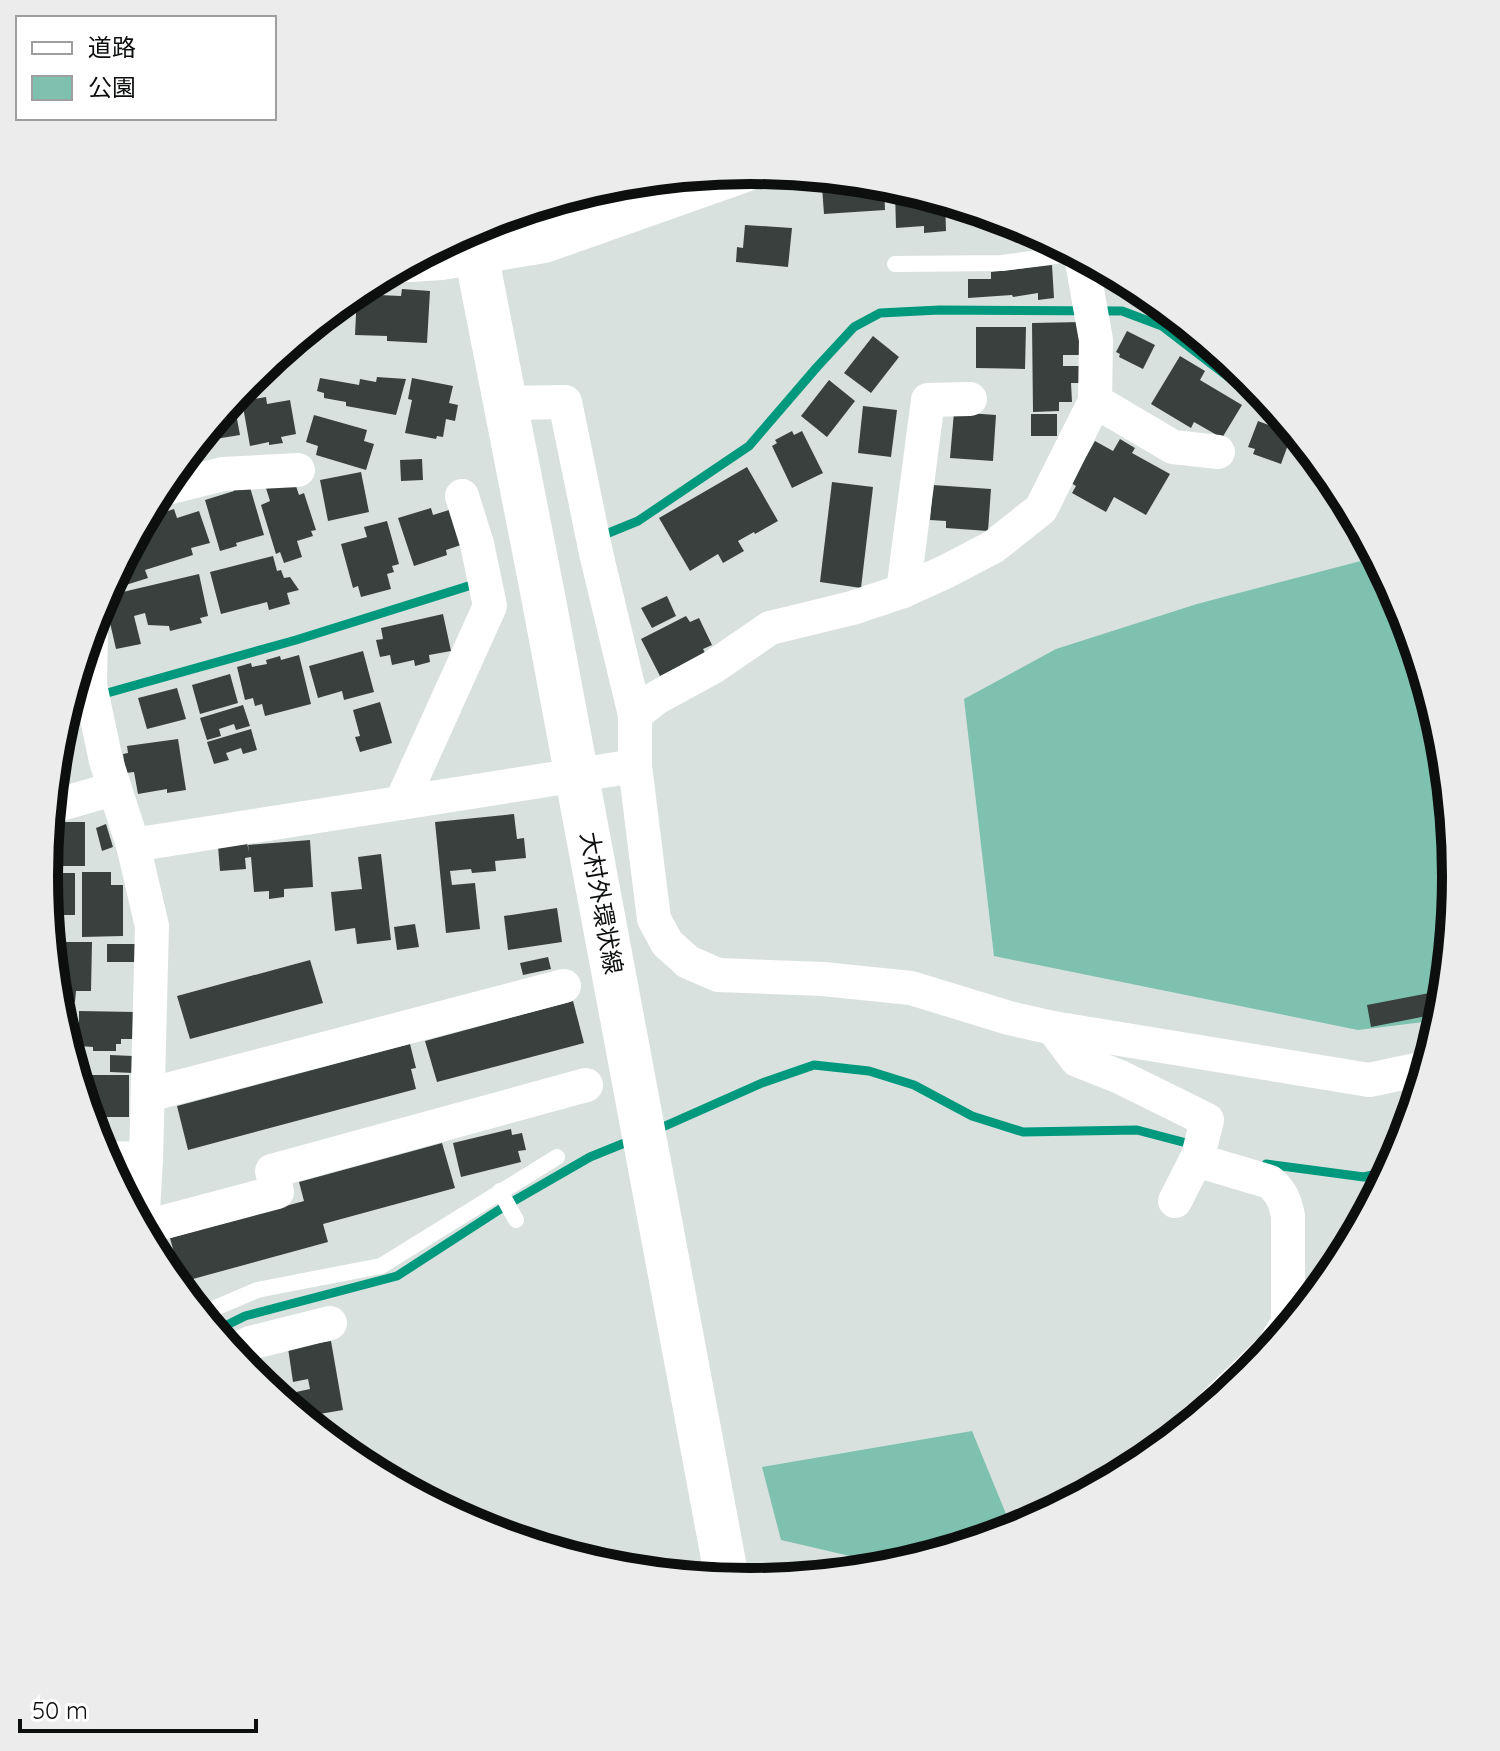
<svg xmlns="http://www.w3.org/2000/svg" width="1500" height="1751" font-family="Quicksand,'Noto Sans JP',sans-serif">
<rect width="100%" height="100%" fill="#d9e1de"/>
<!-- green -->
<g fill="#7dc1ae">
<path d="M1376,557L1402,606L1443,738L1456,876L1440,1020L1358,1030L994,956L964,699L1056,649L1197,604Z"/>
<path d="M972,1431L1011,1526L986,1538L893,1566L781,1540L762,1467Z"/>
</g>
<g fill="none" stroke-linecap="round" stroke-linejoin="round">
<!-- stream -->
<g stroke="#00997e" stroke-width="9">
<path d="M606,534L638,521L749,446L817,367L854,327L880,313L939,310L1122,311L1162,326L1266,406L1278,411"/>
<path d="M68,704L296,640L478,583"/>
<path d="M656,1130L762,1083L814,1065L869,1071L914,1085L972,1116L1023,1132L1137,1130L1194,1145"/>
<path d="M1266,1164L1364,1177L1389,1171"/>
<path d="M215,1331L245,1316L397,1276L505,1206L590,1157L632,1140"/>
</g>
</g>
<!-- building -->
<g fill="#3a403e">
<path d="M829,177L884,183L885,210L824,214L822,187L829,186Z"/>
<path d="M895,191H914L945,200L946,231L924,233V226L896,228Z"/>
<path d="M745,225L792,228L788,267L736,262L737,247L743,248Z"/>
<path d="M1052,265L1054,298L1038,300V293L1013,297L1012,295L968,298V279H991V272Z"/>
<path d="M402,289L430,291L427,343L387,341V336L355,335L357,294L401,296Z"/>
<path d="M1082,322L1083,355H1063V366H1079V383H1071L1072,402H1059V411L1033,412L1032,323Z"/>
<path d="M976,327H1026L1025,369L976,368Z"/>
<path d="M1127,331L1155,345L1143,369L1119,357L1120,354L1116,352Z"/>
<path d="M873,336L899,357L871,393L844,373Z"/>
<path d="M1180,356L1205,371L1200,380L1242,405L1222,438L1194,422L1191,428L1151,404Z"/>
<path d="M377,377L406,379L396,415L346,406V402L324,398V393L317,391L320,378L359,385L360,379L376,382Z"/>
<path d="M412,378L453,386L449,403L458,405L455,421L446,419L443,437L437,436L436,439L405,433L412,400L408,399Z"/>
<path d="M829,380L855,401L827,437L801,416Z"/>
<path d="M266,397L267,404L290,400L296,434L281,437L283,443L269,445V442L250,446L242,401Z"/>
<path d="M233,398L240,435L197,442Z"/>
<path d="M863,406L897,410L891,457L858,453Z"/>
<path d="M954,412L996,415L993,461L950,458Z"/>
<rect x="1031" y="414" width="26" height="22"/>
<path d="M314,415L367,430L364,441L374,444L366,470L316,455L318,446L306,442Z"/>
<path d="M1258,421L1292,434L1281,464L1253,454L1255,449L1248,447Z"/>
<path d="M792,431L794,435L802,431L823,473L792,488L772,446L777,443L775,440Z"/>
<path d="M1120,439L1135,448L1132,453L1170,474L1146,515L1114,497L1106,512L1072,493L1076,486L1071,483L1095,441L1113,451Z"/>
<path d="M422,459L423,480L401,481L400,460Z"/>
<path d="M747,467L778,521L755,534L754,532L738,541L744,551L723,563L718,554L690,571L659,518Z"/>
<path d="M361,472L369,512L328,521L320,480Z"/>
<path d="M294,480L299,495L304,493L316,530L311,531L313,536L297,541L302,557L284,563L280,552L276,554L261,505L270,501L265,485Z"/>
<path d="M832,482L873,487L861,588L820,582Z"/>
<path d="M249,484L264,535L236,543L237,546L220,551L205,500L234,491L233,488Z"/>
<path d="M933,485L991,489L988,531L946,528V521L930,520Z"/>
<path d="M431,508L433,515L449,510L461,545L446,550L447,555L414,566L398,518Z"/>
<path d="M174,509L177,518L199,511L210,543L191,548L193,555L145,570L148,578L110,590V582L141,524L150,521L149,517Z"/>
<path d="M387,521L399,564L392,566L394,572L387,574L391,589L361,597L358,586L353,588L341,544L367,537L364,527Z"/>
<path d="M273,556L277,571L281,570L284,578L290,577L299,590L287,593L290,604L269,610L267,602L221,614L210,572Z"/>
<path d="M199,574L208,616L200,618L202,623L170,631L169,626L148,625L145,613L134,616L141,644L116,649L108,614L113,613L110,595Z"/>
<path d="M667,596L676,616L652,628L641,608Z"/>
<path d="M443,614L451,651L429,655L430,662L415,666L414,660L392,665L390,655L380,657L376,640L383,639L381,628Z"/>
<path d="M686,616L690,622L699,618L712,645L703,649L705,653L660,676L641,639Z"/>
<path d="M363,651L374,692L344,700L342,691L318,698L309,666Z"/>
<path d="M299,655L311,704L265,716L262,704L255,706L253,698L245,700L237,667L251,663L252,667L267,664L266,660L280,656L281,660Z"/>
<path d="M230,674L238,703L200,714L192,685Z"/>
<path d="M177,688L186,719L147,729L138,698Z"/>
<path d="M380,702L392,743L360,752L355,737L360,736L353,710Z"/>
<path d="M243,705L250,726L236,730L234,724L219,729L221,736L207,740L200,718Z"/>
<path d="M61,725L70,754L56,758L58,737Z"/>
<path d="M251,729L257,750L243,754L241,748L226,753L229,760L214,764L207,742Z"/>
<path d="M178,739L186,790L167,793V789L138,794L134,772L126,773L123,754L128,753L127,746Z"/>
<path d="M514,814L517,839L524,838L526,858L495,861L496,871L472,873L471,869L450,871L452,885L475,883L480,929L446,933L435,822Z"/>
<path d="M49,822H85V866H45Z"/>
<path d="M106,824L113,847L102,851L96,828Z"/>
<path d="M310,840L313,887L284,889V897L269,899V891L254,892L251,857L245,858L246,869L220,871L218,846L247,843L249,852L248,845Z"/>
<path d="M381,854L391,940L357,944L355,928L335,931L331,892L362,889L358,857Z"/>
<path d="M82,872H111V885H123V936L82,937Z"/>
<path d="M44,873H75V915H57V918H48Z"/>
<path d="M557,908L562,942L508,950L504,916Z"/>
<path d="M415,924L419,947L397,950L394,927Z"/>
<path d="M51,942H92L91,991H76L75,1002H56Z"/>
<rect x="107" y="944" width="29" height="18"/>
<path d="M548,957L551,969L523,975L520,963Z"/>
<path d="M310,960L323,1003L190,1039L177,996Z"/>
<path d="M1445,990L1442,1013L1371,1027L1367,1005Z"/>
<path d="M573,1001L584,1043L437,1082L425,1041Z"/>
<path d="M57,1008H71L70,1053L57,1013Z"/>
<path d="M79,1011L135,1012L134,1039H121V1044H116V1051H93V1047L79,1046Z"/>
<path d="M410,1044L416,1068L411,1069L416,1089L188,1150L177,1106Z"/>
<path d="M110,1055L133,1056V1073L110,1072Z"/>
<path d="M81,1075H129V1117H89L81,1092Z"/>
<path d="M511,1129L512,1135L522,1133L526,1150L518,1151L521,1162L461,1177L453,1143Z"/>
<path d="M442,1143L455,1188L323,1224L328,1242L182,1282L170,1238L304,1201L299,1182Z"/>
<path d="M331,1341L343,1410L302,1417L300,1415L296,1392L310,1389L308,1379L293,1382L288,1348Z"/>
</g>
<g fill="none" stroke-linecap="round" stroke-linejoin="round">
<!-- service -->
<g stroke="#fff" stroke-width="16">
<path d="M895,264L1002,263L1076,253"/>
<path d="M500,1191L516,1220"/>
<path d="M201,1314L257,1290L381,1266L557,1157"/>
</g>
<!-- minor -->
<g stroke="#fff" stroke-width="34">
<path d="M1095,401L1173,447L1218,452"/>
<path d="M505,403L565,402L596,553L635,715V766L654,919L667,943L688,962L718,975L823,979L911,988L1009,1018L1053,1028L1369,1080L1426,1068"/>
<path d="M159,490L223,474L298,470"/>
<path d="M903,591L928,400L970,399"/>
<path d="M91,628L90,685L106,761L133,845L152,926L146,1159L142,1228"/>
<path d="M635,715L656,698L713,667L770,628L852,608L903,591L945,572L993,547L1041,509L1095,401L1096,340L1081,256"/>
<path d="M401,803L490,606L477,544L462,496"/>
<path d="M51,807L113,789"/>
<path d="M133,845L635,766"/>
<path d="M1053,1028L1077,1060L1120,1077L1207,1120L1198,1156L1175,1201"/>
<path d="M148,1095L564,986"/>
<path d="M104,1158L146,1159"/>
<path d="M1196,1160L1270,1182C1282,1193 1285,1201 1288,1216V1323L1277,1340"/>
<path d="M142,1228L277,1192L272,1171L586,1085"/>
<path d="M232,1352L250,1343L330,1323"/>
<path d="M1213,1405L1267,1353"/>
</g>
<!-- tertiary -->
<path stroke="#fff" stroke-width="42" d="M410,261L441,259L544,242L748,170"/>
<!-- secondary -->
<path stroke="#fff" stroke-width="44" d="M471,228L544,601L727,1579"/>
</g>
<g text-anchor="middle" stroke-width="8" stroke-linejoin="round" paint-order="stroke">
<!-- street labels -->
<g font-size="24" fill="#0d0f0f" stroke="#fff">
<text transform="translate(601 903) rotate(80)" y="8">大村外環状線</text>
</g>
</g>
<!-- crop -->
<path d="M0 0H1500V1751H0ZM58 876a692 692 0 1 1 1384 0a692 692 0 1 1-1384 0Z" fill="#ececec" fill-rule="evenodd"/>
<path fill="none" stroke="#0d0f0f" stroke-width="10" d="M58 876a692 692 0 1 1 1384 0a692 692 0 1 1-1384 0Z"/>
<!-- legend -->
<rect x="16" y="16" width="260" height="104" fill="#ffffff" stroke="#9e9f9f" stroke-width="2"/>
<rect x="32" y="42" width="40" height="12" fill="#ffffff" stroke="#9e9f9f" stroke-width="2"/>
<text x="88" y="56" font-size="24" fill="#0d0f0f">道路</text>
<rect x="32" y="76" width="40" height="24" fill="#7dc1ae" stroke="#9e9f9f" stroke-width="2"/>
<text x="88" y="96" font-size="24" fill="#0d0f0f">公園</text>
<!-- scale -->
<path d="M20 1719v12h236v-12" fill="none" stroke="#0d0f0f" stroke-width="4"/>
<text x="32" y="1719" font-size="24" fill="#0d0f0f" stroke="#ffffff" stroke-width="6" paint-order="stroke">50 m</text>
</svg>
